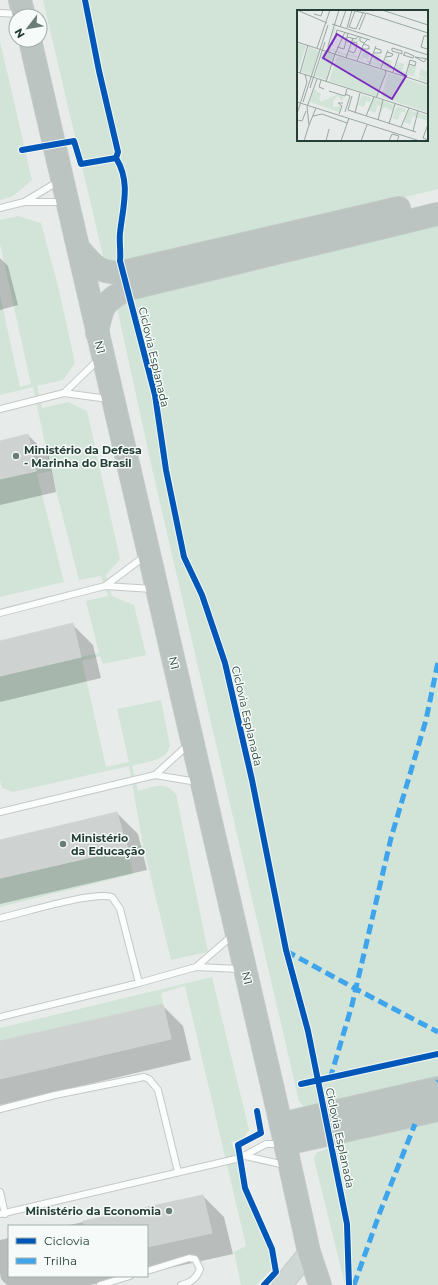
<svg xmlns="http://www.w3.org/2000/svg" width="438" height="1285" font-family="Montserrat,sans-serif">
<rect width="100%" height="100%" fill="#e7ecea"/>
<!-- green -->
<g fill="#d1e4d7" fill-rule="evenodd">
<path d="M43,0H438V189C330,216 222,245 112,262L104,260ZM298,11H427V140H298Z"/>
<path d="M0,41L32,180L13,196L0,200Z"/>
<path d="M18,216L41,223L59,290L75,363L63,380L37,386L42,408L68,402L87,411L120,559L106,575L112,596L134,605L146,655L103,664L100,656L82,661L106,767L129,762L117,709L161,700L170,746C165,762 146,761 132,766L138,791C154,787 164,780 176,794L208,952L171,960L144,849L128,852L133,874L0,907V879L143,845L129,766L13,792L2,788L0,780V676L99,653L86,601L108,596L101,576L79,580L51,471L37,474L64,582L0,597V479L50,467L33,387L0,395V295L20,387L31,384L0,244V220Z"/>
<path d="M438,225V1082L308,1108L304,1107L299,1101L153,473L116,303Z"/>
<path d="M212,977L249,1130L243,1139L231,1142L278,1263L256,1285H241L234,1252L246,1246L185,986L161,993L163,1004L0,1041V1028Z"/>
<path d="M438,1118V1285H345L314,1159L316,1153L364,1135Z"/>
</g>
<!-- shadow -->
<g fill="#0003" fill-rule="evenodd">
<path d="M0,258L8,266L18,305L0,310Z"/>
<path d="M28,435L49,456L56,492L0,505V442Z"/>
<path d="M72,624L93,645L101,678L0,702V642Z"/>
<path d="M117,813L138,834L147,870L0,904V841ZM122,836H125L129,854H127Z"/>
<path d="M162,1005L183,1026L191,1060L0,1105V1042Z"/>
<path d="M203,1196L224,1217L233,1254L147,1273V1226H65Z"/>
<path d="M9,1238V1276H131L90,1285H7L1,1279L0,1273V1240Z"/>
</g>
<!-- building -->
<g fill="#ced3d1" stroke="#d0d5d3">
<path d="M28,434L36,471L0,479V441Z"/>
<path d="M73,623L81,657L0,676V641Z"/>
<path d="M117,812L127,849L0,878V840Z"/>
<path d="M163,1004L171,1039L0,1079V1041Z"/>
<path d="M203,1195L212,1233L147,1247V1226H84L83,1221Z"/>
</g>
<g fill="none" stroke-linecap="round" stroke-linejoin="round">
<!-- lane casing -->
<g stroke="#c4c9c7" stroke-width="8">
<g id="lane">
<path d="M0,13L20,14"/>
<path d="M24,202L59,181"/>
<path d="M0,208L24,202H63"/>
<path d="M64,393L99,359"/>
<path d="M0,409L64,393L108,399"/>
<path d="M105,586L145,556"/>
<path d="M0,613L105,586L153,589"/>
<path d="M155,775L188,745"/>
<path d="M0,812L155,775L197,782"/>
<path d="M0,918C24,913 92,891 112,897L120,909L139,983"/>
<path d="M196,967L233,935"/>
<path d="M0,1017L139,983L196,967L240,969"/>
<path d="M0,1109L55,1095L144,1077L149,1079L158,1090L178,1172"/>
<path d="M245,1156L285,1165"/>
<path d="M0,1192L5,1214"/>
<path d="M0,1214L240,1158L266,1144H282"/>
<path d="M147,1271L189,1258L195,1259L200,1269C197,1278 191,1283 181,1285"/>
<path d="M100,1285L130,1276"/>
</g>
</g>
<!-- primary casing -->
<g stroke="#c2cac8" stroke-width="21">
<path id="primary" d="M282,1285L309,1252"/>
</g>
<!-- highway casing -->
<g stroke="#c2cac8" stroke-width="24">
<g id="highway">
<path d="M20,0L24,16"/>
<path d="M30,40L277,1107L309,1252L320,1285"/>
<path d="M79,249C94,266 99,274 123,272L399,208"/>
<path d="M97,333C102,306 103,302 128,289L438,214"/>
<path d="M281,1124L438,1088"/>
<path d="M285,1144L438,1110"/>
</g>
</g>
<!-- lane -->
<use href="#lane" stroke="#fbfcfc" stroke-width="6"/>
<!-- primary -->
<use href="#primary" stroke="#cfd7d5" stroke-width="19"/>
<!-- highway -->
<use href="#highway" stroke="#bcc4c2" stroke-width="22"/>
<!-- quiet -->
<g stroke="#3ea4ec" stroke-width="5" stroke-dasharray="10 5" stroke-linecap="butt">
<path d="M286,951L356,989L438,1032"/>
<path d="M330,1079L352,1005L391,838L426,720L438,662"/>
<path d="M437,1082L438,1081"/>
<path d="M354,1285L380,1212L415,1124"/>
</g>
<!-- cycleway casing -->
<g stroke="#f6faf8" stroke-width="8">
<g id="cycleway">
<path d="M85,0L99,71L118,152L116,158C131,182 123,206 120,233C119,242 121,251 120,261L155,395L166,470L184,557L202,595L225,663L252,780L286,950L308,1031L347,1224L349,1285"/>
<path d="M22,150L74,141L81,164L116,158"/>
<path d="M301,1084L438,1054"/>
<path d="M257,1111L261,1133L238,1145L245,1188L272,1249L276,1272L264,1285"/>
</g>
</g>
<!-- cycleway -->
<use href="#cycleway" stroke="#0057b8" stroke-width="6"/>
</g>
<!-- markers -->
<g fill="#697c76" stroke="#f6faf8" stroke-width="1.5">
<circle cx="16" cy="456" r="4"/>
<circle cx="63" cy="844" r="4"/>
<circle cx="169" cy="1211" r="4"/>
</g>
<g text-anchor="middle" stroke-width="3" stroke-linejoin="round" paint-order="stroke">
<!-- street labels -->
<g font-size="11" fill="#253f38" stroke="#f6faf8">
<text transform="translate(100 347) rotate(76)" y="4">N1</text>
<text transform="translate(154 357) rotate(77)" y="4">Ciclovia Esplanada</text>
<text transform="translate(174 663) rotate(77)" y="4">N1</text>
<text transform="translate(247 716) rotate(77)" y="4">Ciclovia Esplanada</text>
<text transform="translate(247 978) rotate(77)" y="4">N1</text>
<text transform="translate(340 1138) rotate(78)" y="4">Ciclovia Esplanada</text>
</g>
<!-- poi labels -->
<g font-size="11" font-weight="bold" fill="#253f38" stroke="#f6faf8" text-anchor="start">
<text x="24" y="454">Ministério da Defesa<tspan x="24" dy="13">- Marinha do Brasil</tspan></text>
<text x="71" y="842">Ministério<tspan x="71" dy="13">da Educação</tspan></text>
<text x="161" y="1215" text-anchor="end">Ministério da Economia</text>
</g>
</g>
<!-- overview -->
<g transform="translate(297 10)">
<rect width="131" height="131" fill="#e7ecea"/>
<path d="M37,18H39L32,36L34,39L50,44L54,29L60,31L62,27L59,46L64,48L67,40L73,42L71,50L74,52L82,53L76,50L77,44L84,46L82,53L86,54L89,49L95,51L94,56L87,55L98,58L100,52L107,54L105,61L110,62L112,55H110L112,51L111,55L119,57L117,65L128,69L122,65L124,59L131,62L129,69L131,72L121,69L122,67L110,65L109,62L107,64L98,62V59L87,58V55L84,57L69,52L71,49L65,47L66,52L63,48L51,46L52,44L59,46L61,33L54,31L50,46L32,40V38ZM0,33L9,36L1,61H0ZM12,37L22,41L14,65L4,62ZM26,42L37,45L29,70L18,66ZM40,46L89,62L81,87L32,71ZM91,63L131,76L130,102L84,87ZM17,79L24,84L22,89L24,92L41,84L47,87L45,91L41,86L36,91V97L44,96L42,102L13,92ZM65,85L74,88L73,92L69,91L67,97L61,95ZM76,88L97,95L96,101L87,97L83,104L85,97L81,95L78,103L71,100ZM100,96L109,99L108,102H104L101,110L95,108ZM112,100L131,106V111L116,106L113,114L107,112Z" fill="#d1e4d7"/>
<path fill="none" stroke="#99a7a3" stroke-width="1" d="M0,0L30,13M85,0L131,15M66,3L59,19L52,17L58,1L68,3M17,4L24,6L26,0M35,14L131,45M43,17L49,0M50,18L55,0M62,20L69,3L131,23M50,27L59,29L61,26M63,27V31L67,33L71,29M0,32L131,74M35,35L40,20L73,30M40,37L47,39L51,23M20,38L33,0M95,38L105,41V44L95,41ZM65,39H72V36L67,34M130,39L124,37L127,26H131M52,41L57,43L59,39L60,33L55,32M32,42L31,36L42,0M77,43H84V40L78,38M38,44L48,22M106,45L116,48L117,46L108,42L107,45M89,47L95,46L96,44L90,42M118,47L127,52L129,49M118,47L131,49M49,48L56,28M60,51L67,33M72,55L79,36M84,58L91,40M0,62L131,104M96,62L102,44M3,63L11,35M109,66V64L112,54L113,50L119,52L118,56L112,54M24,70L22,77L27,79M29,72L38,44M13,78L28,32M32,81L48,86L50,79M55,86L51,100L119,122M79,88L89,63L88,60M0,92L123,131M6,92L31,15M48,102L53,86L48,84M58,103L63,83M0,104L10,72L8,65M42,104L45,96L41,93H46M16,106L25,104L50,113M69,106L77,87M0,110L5,111L9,101M81,110L86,90M92,114L98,94M131,114L126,128L131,130M12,115L19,98M104,117L112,98M116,121L121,101M7,131L12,115L10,97L20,69M29,131L32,119M44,131L52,108M64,131L70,115M92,131L95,124L102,126L100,131"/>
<path fill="#7b2cbf" fill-opacity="0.15" stroke="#7b2cbf" stroke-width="2" d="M40,24L109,66L95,89L26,48Z"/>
<rect width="131" height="131" fill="none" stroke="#253f38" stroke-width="2"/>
</g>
<!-- legend -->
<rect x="8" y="1225" width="140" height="52" fill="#f6faf8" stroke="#a2afab"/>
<rect x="16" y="1238" width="20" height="6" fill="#0057b8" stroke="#a2afab"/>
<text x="44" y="1245" font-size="12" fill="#253f38">Ciclovia</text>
<rect x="16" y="1258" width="20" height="6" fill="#3ea4ec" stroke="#a2afab"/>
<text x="44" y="1265" font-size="12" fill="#253f38">Trilha</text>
<!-- north arrow -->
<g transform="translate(28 28) rotate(239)"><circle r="19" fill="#f6faf8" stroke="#a2afab"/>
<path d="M0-3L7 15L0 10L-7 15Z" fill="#697c76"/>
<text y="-6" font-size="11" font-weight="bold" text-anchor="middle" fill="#253f38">N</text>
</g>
</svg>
